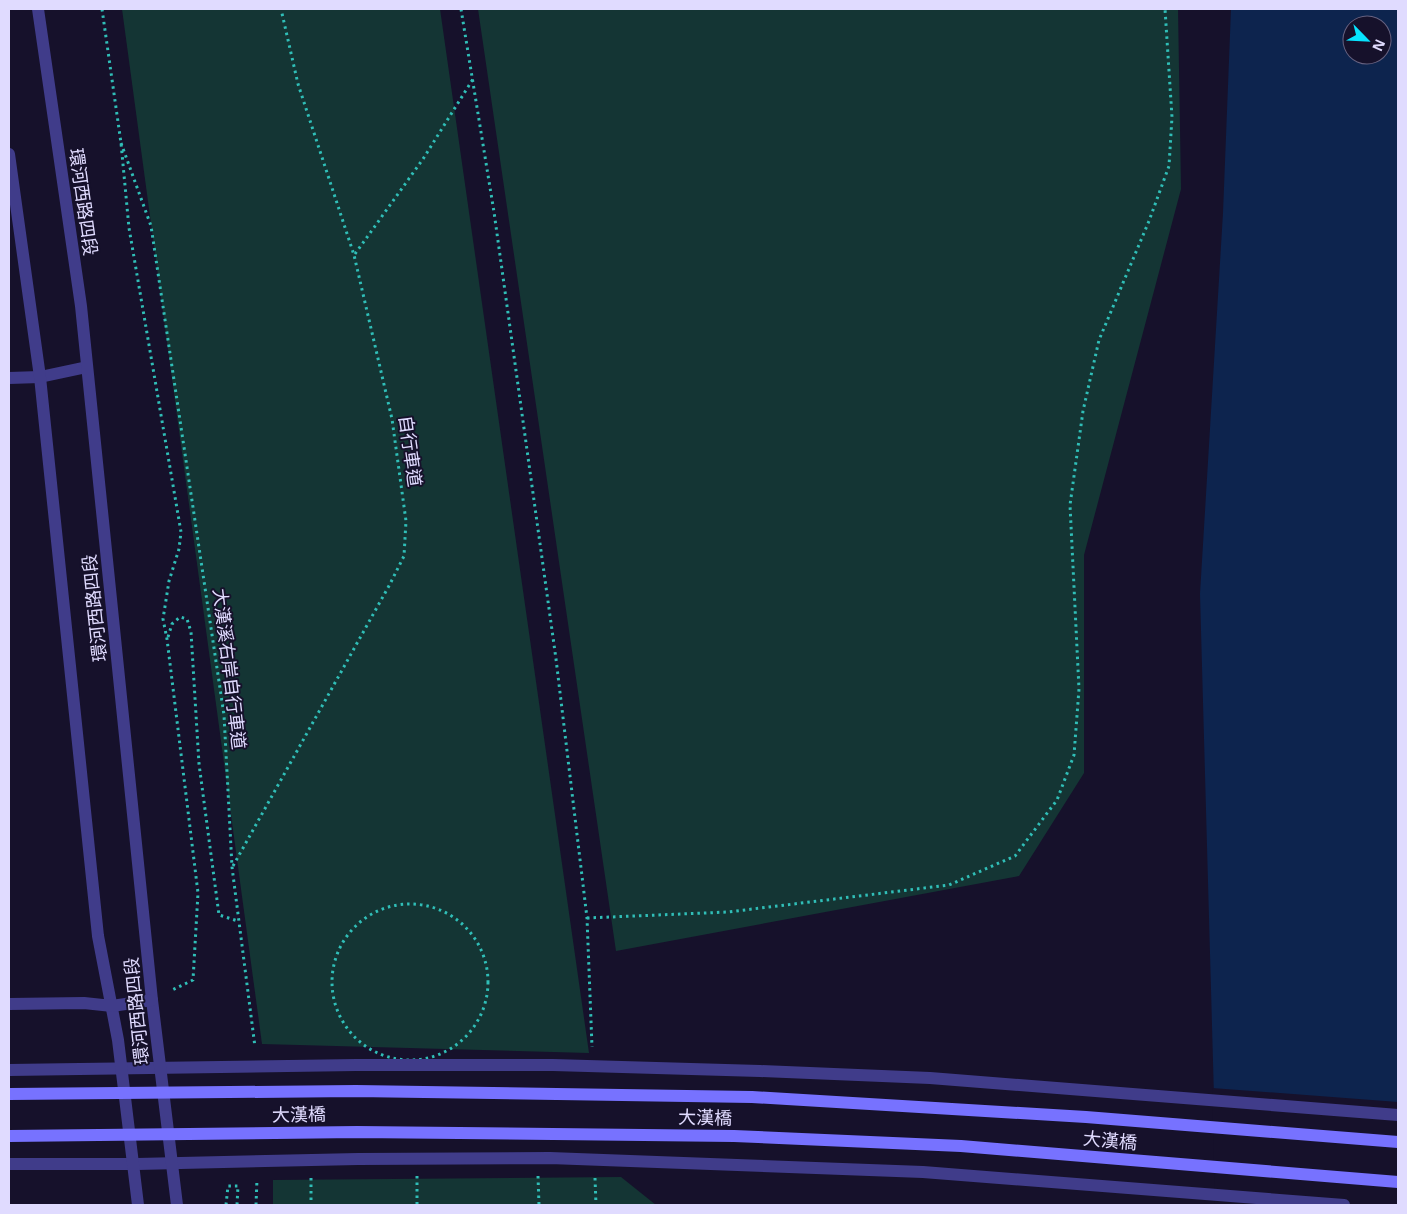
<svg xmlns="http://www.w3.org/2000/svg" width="1407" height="1214" font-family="'Noto Sans','Noto Sans TC',sans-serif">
<rect width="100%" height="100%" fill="#16112b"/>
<!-- green -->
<g fill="#143534">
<path d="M122,9H440L589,1053L262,1044Z"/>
<path d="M478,9H1178L1181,189L1084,555V773L1019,876L616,951Z"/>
<path d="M621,1177L656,1205H273V1180Z"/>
</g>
<!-- water -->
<path fill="#0d244e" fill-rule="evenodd" d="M1231,9H1398V1205H1217L1200,594L1223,213ZM1352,25H1382V55H1352Z"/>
<!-- pier -->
<path fill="#16112b" d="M1212,1088L1398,1102V1205H1215Z"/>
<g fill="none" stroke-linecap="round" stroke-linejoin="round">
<!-- path -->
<g stroke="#30beb7" stroke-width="3" stroke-dasharray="2.5 4" stroke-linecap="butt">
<path d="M102,9L121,143L129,228L181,532L179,549L169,581L163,619L167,639L198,893L193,980L170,991"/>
<path d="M461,9L494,212L556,659L587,918L592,1047"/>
<path d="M121,143L151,226L224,715L232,867L255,1047"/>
<path d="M355,254L423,159L473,79"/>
<path d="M168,637L172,624L180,617L187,619L191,632L199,764L219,915L238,921"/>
<path d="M233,866L390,584L404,556L406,521L392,419L354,255L298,84L281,9"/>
<circle cx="410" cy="982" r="78"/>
<path d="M587,918L728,912L949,885L1015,856L1057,800L1074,755L1079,689L1070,505L1083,411L1099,340L1149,221L1169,166L1172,117L1165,9"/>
<path d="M417,1176V1205"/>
<path d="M538,1176L539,1205"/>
<path d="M311,1178V1205"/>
<path d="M595,1178L596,1205"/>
<path d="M226,1205L228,1186H238L237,1205"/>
<path d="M256,1205L257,1179"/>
</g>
<!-- minor -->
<g stroke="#403c8a" stroke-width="12">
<path d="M9,378L40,377L87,367"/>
<path d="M9,1070L356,1065H553L760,1071L930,1078L1398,1115"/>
<path d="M9,1164H137L358,1159L550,1158L923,1172L1344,1205"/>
</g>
<!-- tertiary -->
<g stroke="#403c8a" stroke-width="12">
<path d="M38,9L81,306L152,1000L177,1205"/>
<path d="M9,154L40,377L98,936L118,1040L138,1205"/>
<path d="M9,1004L84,1003L112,1006L152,1000"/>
</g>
<!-- secondary -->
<g stroke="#7772ff" stroke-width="12">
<path d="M9,1094L356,1091L752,1097L1086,1117L1398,1142"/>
<path d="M9,1136L357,1132L734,1136L961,1146L1398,1182"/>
</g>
</g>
<g text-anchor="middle" stroke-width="4" stroke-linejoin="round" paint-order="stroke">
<!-- street labels -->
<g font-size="18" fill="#e0dbff" stroke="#16112b">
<text transform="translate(83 202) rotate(82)" y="6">環河西路四段</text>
<text transform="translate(410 451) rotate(82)" y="6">自行車道</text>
<text transform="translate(95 608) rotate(-96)" y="6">環河西路四段</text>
<text transform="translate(229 669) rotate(83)" y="6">大漢溪右岸自行車道</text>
<text transform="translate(137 1011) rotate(-96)" y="6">環河西路四段</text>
<text transform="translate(299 1115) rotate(-1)" y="6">大漢橋</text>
<text transform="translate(705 1118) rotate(1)" y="6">大漢橋</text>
<text transform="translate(1110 1141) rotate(5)" y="6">大漢橋</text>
</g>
</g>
<!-- border -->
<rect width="1407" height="1214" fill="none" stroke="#e0dbff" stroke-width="20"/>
<!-- north arrow -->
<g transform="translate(1367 40) rotate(114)"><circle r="24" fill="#16112b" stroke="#676280"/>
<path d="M0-4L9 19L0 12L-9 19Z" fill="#07e4ff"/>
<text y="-8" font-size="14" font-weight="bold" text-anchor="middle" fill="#e0dbff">N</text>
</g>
</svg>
